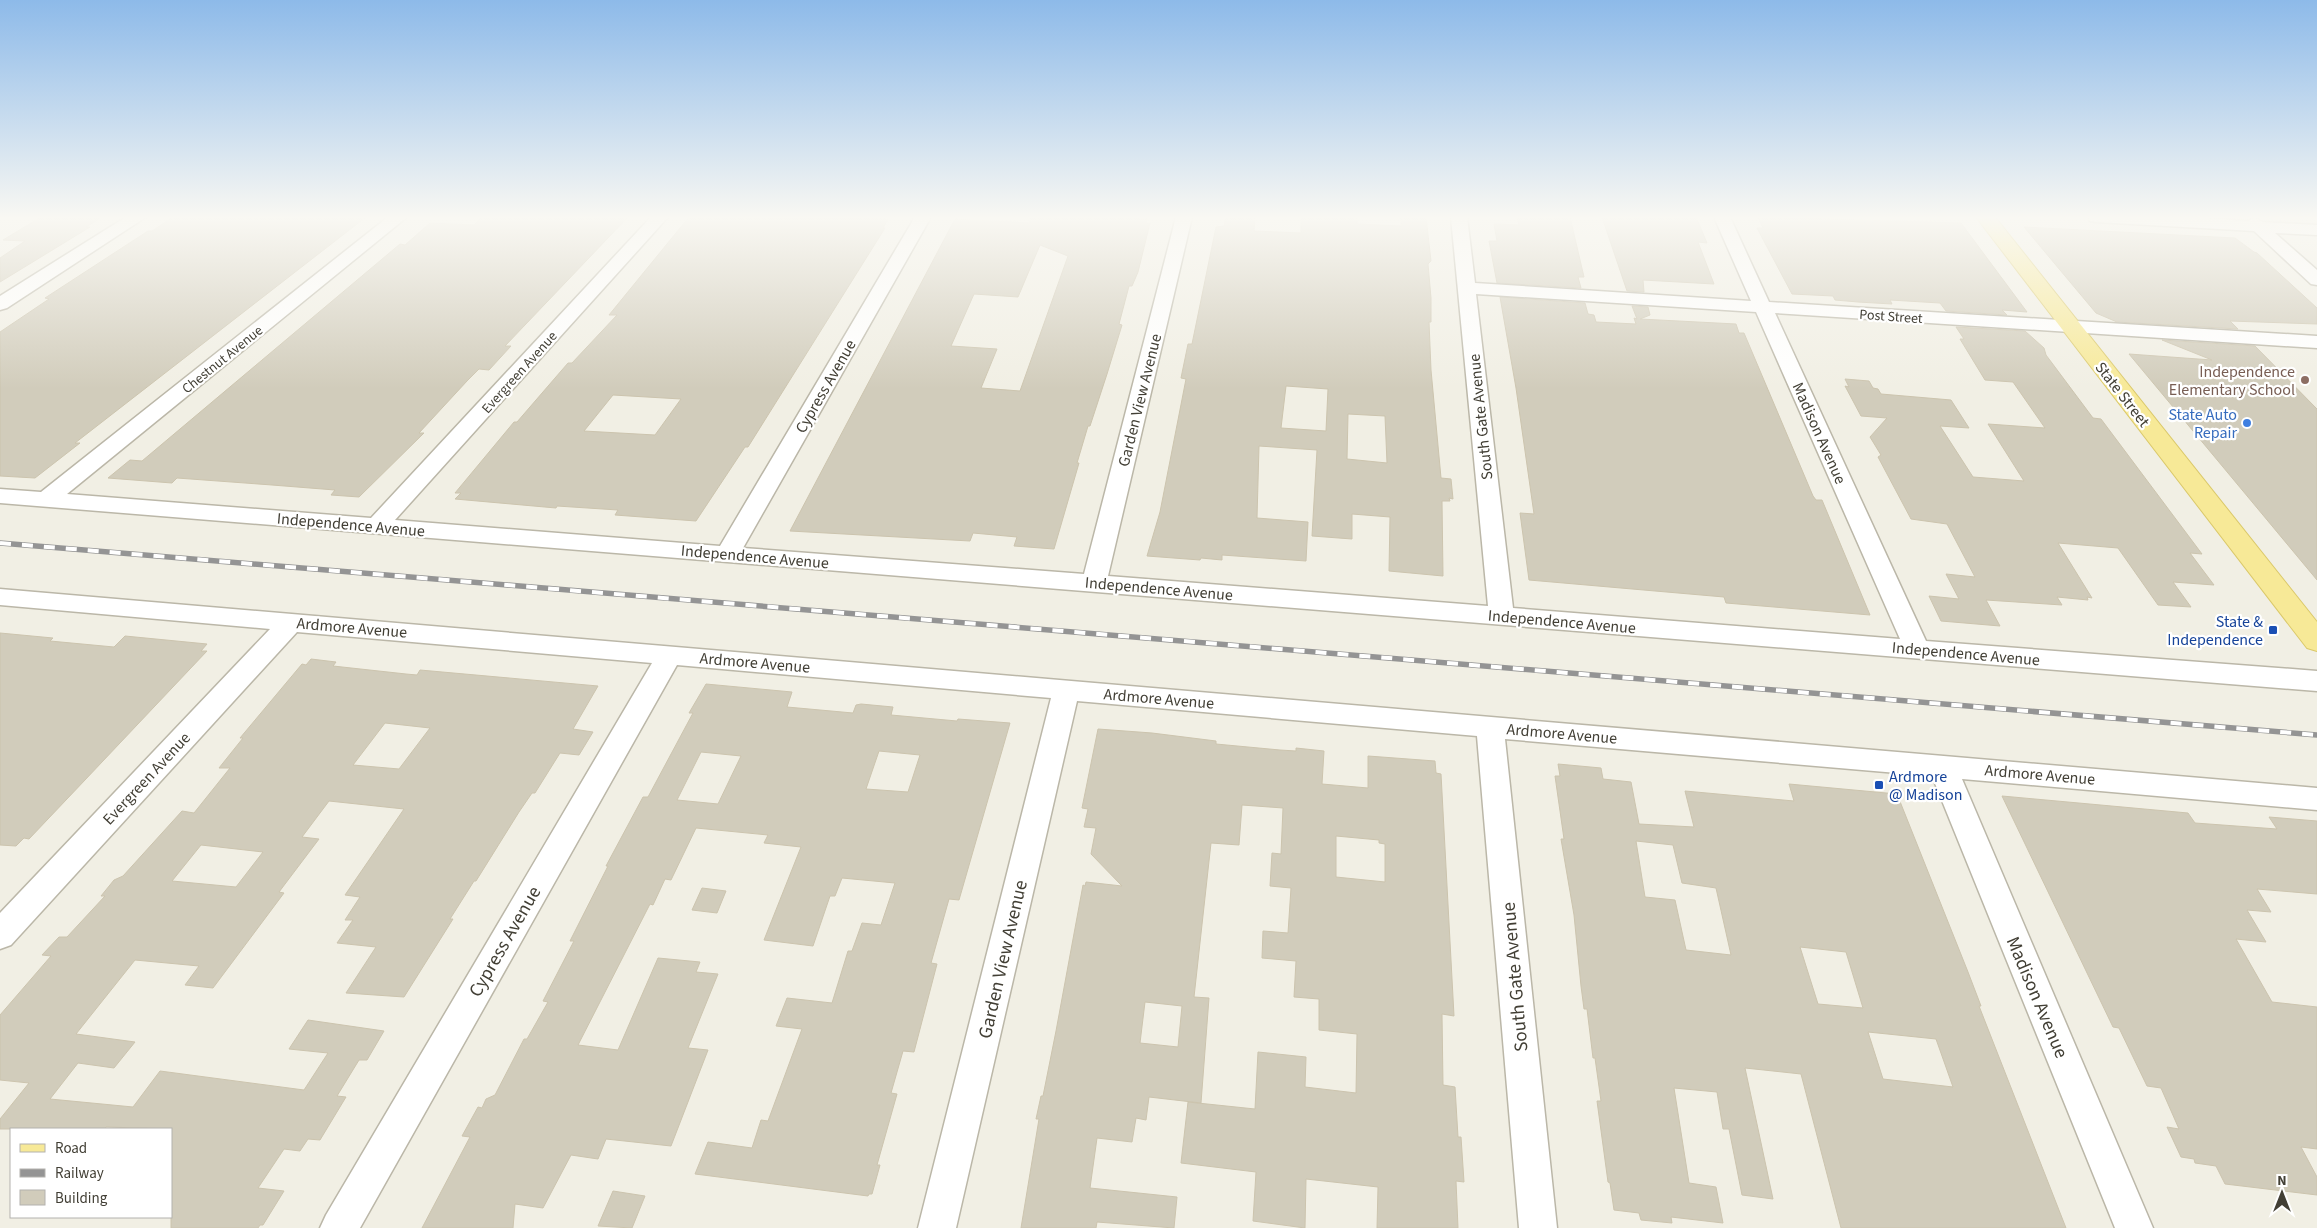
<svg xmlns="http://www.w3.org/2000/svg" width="2317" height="1228" font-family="'Source Sans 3',sans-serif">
<rect width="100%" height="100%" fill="#f1efe4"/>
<!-- building -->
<g fill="#d1ccbb" stroke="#ccc4ae" fill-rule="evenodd">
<path d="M41,217H102L86,227H90L0,282V258L25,241L3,240Z"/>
<path d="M173,217H366L75,443H80L35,478L0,476V332L49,299L45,298L148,231H152Z"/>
<path d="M482,217H628L505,346H511L489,370L479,369L467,381L419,433H424L359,497L331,495L335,490L272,485L177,478L172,483L108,478L130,460L142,461L400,244L405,245L430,223L474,225Z"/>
<path d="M689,217L888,219L883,228H885L748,447H745L696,521L615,515L618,510L557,506L556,508L455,499L461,493H455L514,422H517L568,363H572L617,315H609ZM613,395L681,399L655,435L584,431Z"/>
<path d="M1030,217H1139L1138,219H1147L1146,223H1150L1138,272L1132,286H1129L1119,324L1122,325L1107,374L1090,426H1088L1077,463H1079L1054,549L1014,546L1017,537L973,533L970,541L790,531L955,219L1030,223ZM1040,245L1068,256L1020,391L981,388L997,349L951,346L974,294L1018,297Z"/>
<path d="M1226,217H1255L1254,231L1301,233V217H1357V224L1401,226V217H1426L1431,261L1428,264L1431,298V322H1429L1431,370L1441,478L1451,479L1453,499L1449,498L1450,501H1442L1443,576L1389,571L1390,517L1352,514V539L1312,536L1317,450L1259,446L1257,518L1308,522L1306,561L1222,555V560L1201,558L1200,560L1147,556L1160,512L1186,379L1181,378L1188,344H1192L1216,227L1224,226ZM1286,386L1328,389L1326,431L1281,428ZM1348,414L1385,416L1387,463L1347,459Z"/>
<path d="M1532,217H1570L1584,277H1578L1581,288L1497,283L1489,241H1497L1494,224L1519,225L1517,218L1532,219Z"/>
<path d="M1602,217H1696L1707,243L1698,242L1714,284L1643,280L1644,292L1627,291Z"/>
<path d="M1758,217L1961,223L2027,312L2002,310L2007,315L1946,311L1940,303L1890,300L1892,304L1858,302L1835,300L1833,296L1792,294L1757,228H1763Z"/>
<path d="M2024,227L2235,238L2254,252L2257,253L2317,308V324L2230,321L2238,329L2117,322L2096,313Z"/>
<path d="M1500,297L1585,303L1588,314L1594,315L1596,322L1636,324L1634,318L1637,319L1632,306L1648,307L1650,315L1640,319L1736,324L1739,333H1744L1813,496L1816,500H1822L1870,615L1726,603L1724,597L1529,580L1520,513L1534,514L1516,388Z"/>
<path d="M1956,327L2025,331L2044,348L2046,355L2093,418L2101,419L2202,554L2190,553L2214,585L2173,582L2191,607L2158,605L2118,548L2058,543L2092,598L2087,597L2088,600L2057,597L2062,605L1986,600L2000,626L1941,621L1929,596L1959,599L1946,574L1975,577L1947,524L1911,519L1878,457L1881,455L1870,437L1887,418L1861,416L1845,386L1849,387L1845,379L1869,381L1873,388L1878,389L1881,394L1951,400L1969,428L1940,426L1973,477L2024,481L1988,424L2045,428L2013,382L1985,380L1960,339H1964Z"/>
<path d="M2162,340L2255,346L2317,409V580L2129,354L2212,360Z"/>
<path d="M0,633L53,638L50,641L114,647L125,636L207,644L201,651H207L85,780L29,839L24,838L16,846L0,845Z"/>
<path d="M311,659L336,662L333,666L406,674L417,675L420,670L598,686L573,729L593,732L579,755L560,753L535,793H532L519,812L476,881H474L450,919H453L404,997L346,993L376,947L337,943L353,920H345L360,897L345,895L404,809L329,801L302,837L319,839L279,892L284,893L213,988L185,985L199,966L135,960L76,1034L135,1042L114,1068L78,1063L50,1099L133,1107L160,1071L304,1090L328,1053L289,1049L308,1020L384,1031L367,1060H359L337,1096L346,1097L320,1140L308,1139L300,1151L284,1149L258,1188L284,1191L263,1225H260L258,1228H171V1129L106,1127L105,1129H0V1119L29,1083L0,1080V1015L51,956L42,955L59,937H67L105,896H101L114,880L123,876L182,811L194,813L230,768H219L243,738H240L302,664L306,665ZM385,723L430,728L399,769L353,765ZM201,845L263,852L236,887L172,881Z"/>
<path d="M706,684L792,692L787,707L853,713L856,705L861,704L893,707L891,715L957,721L958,719L1010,723L959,900L949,899L931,963L937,964L914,1052L903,1051L891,1093L897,1094L877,1165H880L872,1194H869L868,1196L695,1174L708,1142L752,1148L761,1120L768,1121L802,1029L776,1026L787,998L832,1003L848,951H852L862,923L881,925L895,883L842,878L835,896H830L813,946L764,940L801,847L764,843L768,835L696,828L671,880L665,879L653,905L650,904L578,1045L618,1050L658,958L700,962L696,972L718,974L688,1048L708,1050L671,1146L606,1139L598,1159L571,1155L543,1208L515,1204L513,1228H422L470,1137L462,1136L478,1107L482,1108L486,1099L495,1095L524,1039H527L548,1002L543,1001L574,941H570L608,866H606L643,797H648L693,713H689ZM879,751L920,755L908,792L866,789ZM701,752L741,756L718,804L677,800Z"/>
<path d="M1098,729L1152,733L1216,741V744L1280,750L1296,751V748L1324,751L1322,784L1368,788V756L1435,761L1436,773L1441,774L1454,1016L1442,1014L1443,1085L1455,1087L1458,1137H1461L1464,1182L1456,1181L1458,1228H1377L1378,1187L1306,1179L1305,1228L1253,1221L1256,1172L1181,1163L1188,1102L1255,1109L1258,1052L1306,1057L1305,1087L1356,1093L1357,1034L1319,1030V999L1294,997L1296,961L1262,958L1263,931L1288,933L1291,888L1270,886L1272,853L1281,854L1283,808L1242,805L1239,845L1211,843L1194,997L1209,998L1201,1103L1149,1097L1146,1120L1136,1118L1132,1142L1097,1138L1090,1188L1177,1197L1174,1228L1097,1222L1096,1228H1021L1039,1119H1036L1041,1096H1043L1056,1031L1083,885L1085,886L1086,882L1122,886L1091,854L1096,828L1084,827L1088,809L1082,808ZM1336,836L1379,840V843L1385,844V882L1336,877ZM1145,1002L1182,1006L1178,1047L1140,1043Z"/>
<path d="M1558,764L1601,768L1603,779L1631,782L1639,824L1694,827L1685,791L1794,801L1789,784L1897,794L1968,972L1981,1006H1979L2066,1228H1841L1801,1074L1745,1068L1773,1199L1742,1195L1729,1129H1723L1717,1092L1674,1088L1689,1183L1716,1187L1723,1223L1671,1217L1672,1223L1641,1220L1639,1213L1614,1210L1610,1183L1608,1182L1597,1101H1601L1595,1058H1593L1587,1009H1584L1581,986L1574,915L1561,839H1564L1555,776H1560ZM1636,841L1673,845L1682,883L1716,888L1731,955L1686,950L1675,900L1645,897ZM1800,947L1846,952L1863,1008L1818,1004ZM1868,1032L1936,1039L1953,1087L1883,1079Z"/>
<path d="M2002,796L2188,813L2195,823L2277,829L2269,817L2317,821V894L2257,889L2271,912L2247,910L2266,942L2236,939L2272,1002L2317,1007V1149L2301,1147L2317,1177V1195L2225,1184L2216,1166L2195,1163L2194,1159L2181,1157L2167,1127L2179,1129L2161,1088L2147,1086L2119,1028L2113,1027Z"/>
<path d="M702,888L726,891L717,913L692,910Z"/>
<path d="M613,1191L645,1196L632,1228L598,1226Z"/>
</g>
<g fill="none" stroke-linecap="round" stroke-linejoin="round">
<!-- minor casing -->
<g stroke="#bbb7a8" stroke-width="3">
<g id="minor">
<path d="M126,217H146L7,308L0,310V296Z"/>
<path d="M388,217H407L67,494L371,518L651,217H668L395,520L720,546L915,217H931L743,548L1084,574L1176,217H1192L1108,576L1488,606L1451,217H1467L1475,283L1751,301L1714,217H1730L1769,302L2317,336V348L1775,313L1926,641L2317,671V691L0,503V489L41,492ZM1476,294L1756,312L1900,639L1513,608Z"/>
<path d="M2088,217H2187L2248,221L2255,218L2263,222L2317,225V235L2275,233L2317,270V285L2311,284L2254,231L2096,222L2090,221Z"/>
<path d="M0,589L2317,788V810L1962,779L2153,1228H2115L1932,776L1505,739L1557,1228H1519L1477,736L1077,701L956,1228H918L1051,698L677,665L360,1228H320L326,1215L652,663L297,632L11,945L0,949V913L270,629L0,605Z"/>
</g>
</g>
<!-- major casing -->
<g stroke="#dac869" stroke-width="2">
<path id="major" d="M1976,217H1995L2317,622V651L2307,648Z"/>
</g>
<!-- minor -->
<use href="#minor" fill="#fff" fill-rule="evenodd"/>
<!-- major -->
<use href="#major" fill="#f7e997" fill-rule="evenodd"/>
<!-- rail casing -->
<g stroke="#949494" stroke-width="5.5">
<path id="rail" d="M0,543L2317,735"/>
</g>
<!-- rail -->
<use href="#rail" stroke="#fff" stroke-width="4" stroke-dasharray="11" stroke-linecap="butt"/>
</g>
<!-- sky -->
<linearGradient id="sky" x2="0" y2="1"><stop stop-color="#8dbae9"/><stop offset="0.56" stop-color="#f9f8f3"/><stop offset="1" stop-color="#f9f8f3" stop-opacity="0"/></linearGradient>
<rect width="2317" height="389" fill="url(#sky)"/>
<!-- markers -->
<circle fill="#8d6e63" stroke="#fff" stroke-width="2" cx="2305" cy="380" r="5"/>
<circle fill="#3f7fe0" stroke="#fff" stroke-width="2" cx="2247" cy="423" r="5"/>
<g fill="#1a4fb4" stroke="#fff" stroke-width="2">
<rect x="2268" y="625" width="10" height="10" rx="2.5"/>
<rect x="1874" y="780" width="10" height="10" rx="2.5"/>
</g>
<g text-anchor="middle" stroke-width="4.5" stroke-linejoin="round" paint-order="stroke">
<!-- far-street labels -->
<g font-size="14" fill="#423f35" stroke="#fff">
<text transform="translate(1891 316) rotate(4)" y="5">Post Street</text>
<text transform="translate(222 359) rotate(-39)" y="5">Chestnut Avenue</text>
<text transform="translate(519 372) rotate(-48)" y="5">Evergreen Avenue</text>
</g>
<!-- education labels -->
<g font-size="16" fill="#785e54" stroke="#fff" text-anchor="end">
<text x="2295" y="377">Independence<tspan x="2295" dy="18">Elementary School</tspan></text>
</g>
<!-- street labels -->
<g font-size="16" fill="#423f35" stroke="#fff">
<text transform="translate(825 386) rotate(-60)" y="6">Cypress Avenue</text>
<text transform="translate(2123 394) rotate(52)" y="6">State Street</text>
<text transform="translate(1139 400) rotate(-76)" y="6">Garden View Avenue</text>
<text transform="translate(1480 417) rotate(-96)" y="6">South Gate Avenue</text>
<text transform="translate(1820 433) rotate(66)" y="6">Madison Avenue</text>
<text transform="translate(351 524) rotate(5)" y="6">Independence Avenue</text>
<text transform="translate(755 556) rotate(5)" y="6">Independence Avenue</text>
<text transform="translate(1159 588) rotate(5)" y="6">Independence Avenue</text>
<text transform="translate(1562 621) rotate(5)" y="6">Independence Avenue</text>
<text transform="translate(352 627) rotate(5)" y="6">Ardmore Avenue</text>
<text transform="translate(1966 653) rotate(5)" y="6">Independence Avenue</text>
<text transform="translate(755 662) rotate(5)" y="6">Ardmore Avenue</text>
<text transform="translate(1159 698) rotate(5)" y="6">Ardmore Avenue</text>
<text transform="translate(1562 733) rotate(5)" y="6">Ardmore Avenue</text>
<text transform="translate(2040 774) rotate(5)" y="6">Ardmore Avenue</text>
<text transform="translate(146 778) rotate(-47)" y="6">Evergreen Avenue</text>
</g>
<!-- shop labels -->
<g font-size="16" fill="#366cbe" stroke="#fff" text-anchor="end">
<text x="2237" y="420">State Auto<tspan x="2237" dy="18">Repair</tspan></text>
</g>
<!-- transit labels -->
<g font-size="16" fill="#164399" stroke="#fff" text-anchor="end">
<text x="2263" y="627">State &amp;<tspan x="2263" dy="18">Independence</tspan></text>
<text x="1889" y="782" text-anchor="start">Ardmore<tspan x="1889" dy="18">@ Madison</tspan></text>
</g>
<!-- near-street labels -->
<g font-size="19" fill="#423f35" stroke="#fff">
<text transform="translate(504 941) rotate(-60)" y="7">Cypress Avenue</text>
<text transform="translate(1002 959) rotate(-77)" y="7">Garden View Avenue</text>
<text transform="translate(1514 977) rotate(-95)" y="7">South Gate Avenue</text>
<text transform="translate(2038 997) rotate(67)" y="7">Madison Avenue</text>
</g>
</g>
<!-- legend -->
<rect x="10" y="1128" width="162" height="90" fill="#ffffff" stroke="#b3b2ae"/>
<rect x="20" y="1144" width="25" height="8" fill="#f7e997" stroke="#b3b2ae"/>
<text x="55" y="1153" font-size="15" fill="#423f35">Road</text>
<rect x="20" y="1169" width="25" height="8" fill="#949494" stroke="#b3b2ae"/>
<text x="55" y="1178" font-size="15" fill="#423f35">Railway</text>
<rect x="20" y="1190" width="25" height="15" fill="#d1ccbb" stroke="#b3b2ae"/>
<text x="55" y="1203" font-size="15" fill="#423f35">Building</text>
<!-- north arrow -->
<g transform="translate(2282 1193)" stroke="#ffffff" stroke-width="4" paint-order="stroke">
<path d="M0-4L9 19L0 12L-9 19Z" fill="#423f35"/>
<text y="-8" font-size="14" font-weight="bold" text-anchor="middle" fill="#423f35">N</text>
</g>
</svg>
